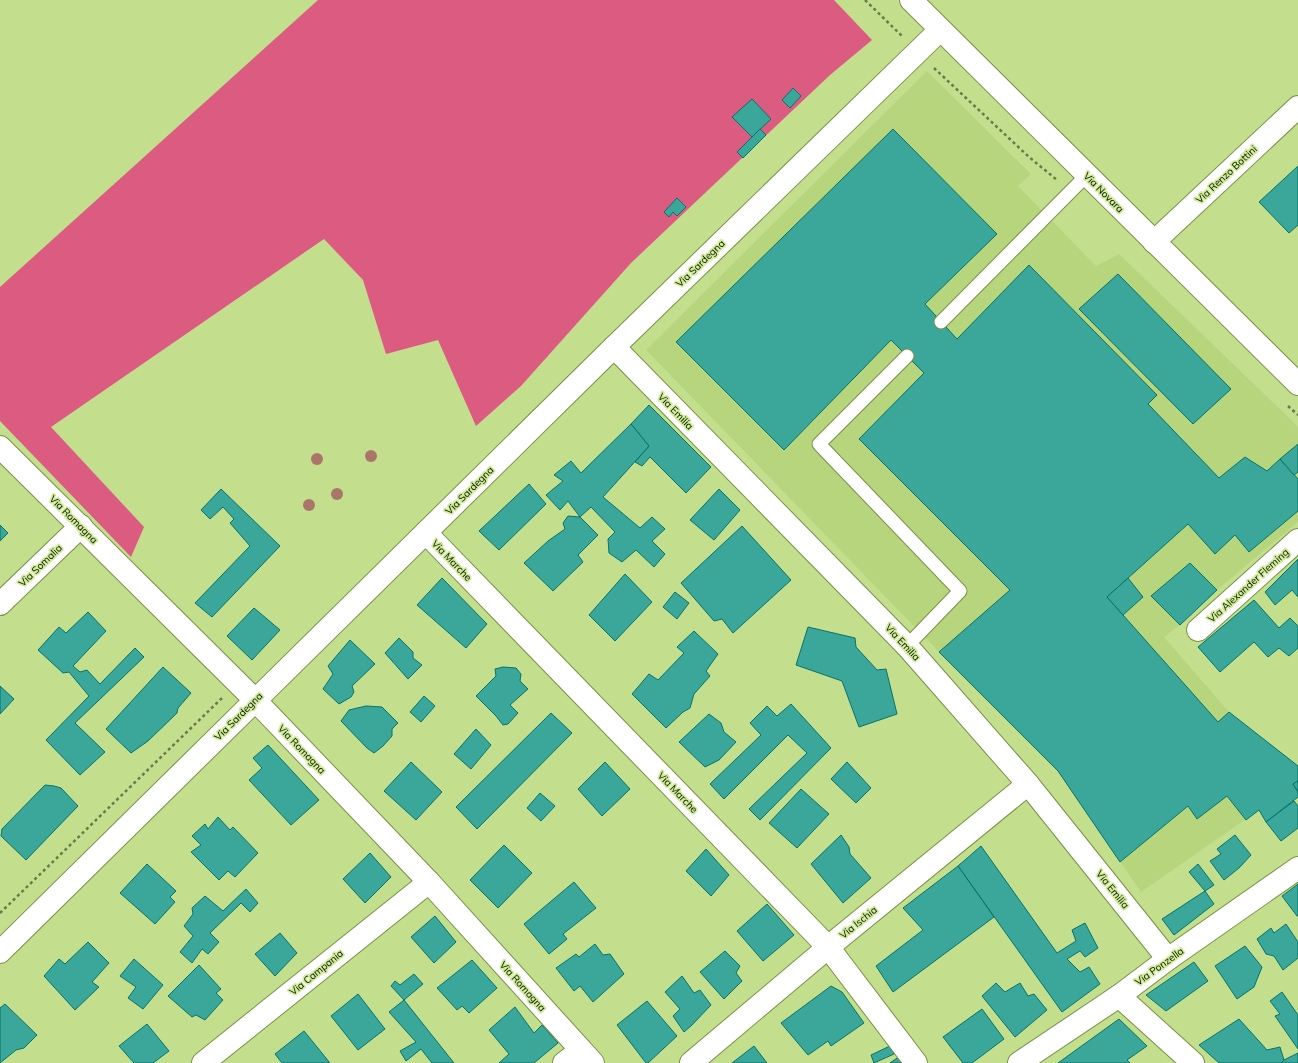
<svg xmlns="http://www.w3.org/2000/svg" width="1298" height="1063" font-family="Mulish,sans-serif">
<rect width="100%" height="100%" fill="#c3df8e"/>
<!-- built -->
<path fill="#b7d57c" d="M927,71L1031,174L1018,186L1096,266L1119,254L1283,412L1298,427V522L1217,590L1180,625L1164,637L1229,712L1298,766V797L1266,822L1259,810L1141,892L1058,771L939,652L646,350Z"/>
<!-- forest -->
<path fill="#dc5b81" d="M318,0H834L872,40L830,75L631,263L521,386L476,426L438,340L386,354L363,280L324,239L51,427L144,527L131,557L0,421V287Z"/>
<!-- building -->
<g fill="#3ba79b" stroke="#057369">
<path d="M793,88L801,96L790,108L782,100Z"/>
<path d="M752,99L771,119L752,137L732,117Z"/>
<path d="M760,129L766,135L743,158L737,152Z"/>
<path d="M893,129L997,234L925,304L957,339L1029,265L1157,395L1148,404L1219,478L1245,457L1267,471L1280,459L1298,479V511L1249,552L1235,535L1215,554L1188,524L1107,597L1218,722L1229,712L1298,766V781L1293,784L1298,792V797L1266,822L1259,810L1246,820L1227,796L1197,819L1188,806L1120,862L1058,771L939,652L1010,590L859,439L924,373L891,340L784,450L676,342Z"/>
<path d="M1298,166V225L1289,233L1259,202Z"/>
<path d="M677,198L686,207L677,216L673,212L669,217L664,212Z"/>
<path d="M1118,274L1231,389L1193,424L1079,309Z"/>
<path d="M649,405L711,467L686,493L650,457L642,466L635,462L649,446L631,424Z"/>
<path d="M631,424L649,446L603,497L640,528L652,517L665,529L652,541L665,554L654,567L636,550L622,562L609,553L608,539L615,532L591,507L580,517L568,501L560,510L546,495L563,481L554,475L571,461L581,473Z"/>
<path d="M1298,444V472L1294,475L1280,459Z"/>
<path d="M529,484L546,504L499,550L479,531Z"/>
<path d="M221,489L280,546L212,617L195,603L250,546L230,523L234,519L223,507L210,519L201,510Z"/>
<path d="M719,489L740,510L714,540L690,520Z"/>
<path d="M568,516L580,517L598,535L578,555L583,562L553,591L524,563L548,541L565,529L563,523Z"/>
<path d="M0,525L8,533L0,541Z"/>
<path d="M742,526L791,580L733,633L722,619L714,621L681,583Z"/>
<path d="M1298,559V597L1292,590L1275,605L1265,592Z"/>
<path d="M1190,563L1217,590L1180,625L1151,596Z"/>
<path d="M625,574L652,602L615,641L589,615Z"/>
<path d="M442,578L487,624L466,648L417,605Z"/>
<path d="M1128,578L1143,597L1123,615L1107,597Z"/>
<path d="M675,592L689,603L677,619L663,607Z"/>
<path d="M1254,600L1279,628L1290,618L1298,626V648L1289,656L1279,648L1268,657L1254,642L1220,672L1198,647Z"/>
<path d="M254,608L280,630L252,660L227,636Z"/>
<path d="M88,612L106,631L73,666L80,672L87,670L100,684L135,648L144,657L75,723L105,752L80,775L46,740L89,696L69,672L63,673L38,650L59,627L66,633Z"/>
<path d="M808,627L855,638L856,647L877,670L886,669L897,714L859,727L842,681L796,665Z"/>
<path d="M694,631L718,654L706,671L710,676L694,694L690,708L683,712L666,728L632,694L649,674L658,680L684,653L677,647Z"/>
<path d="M399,638L413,652V658L422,665L408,679L385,653Z"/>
<path d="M350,640L375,664L352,686L354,692L351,697L339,704L323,689L333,674L328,666Z"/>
<path d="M163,667L191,693L178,708L177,713L148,741L131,753L106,729Z"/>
<path d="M503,667L516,668L521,674L520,681L528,689L510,705L518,713L508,724L503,725L496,716L476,696L496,676L495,669Z"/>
<path d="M0,686L14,699L0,714Z"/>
<path d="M424,696L435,706L421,722L410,712Z"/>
<path d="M791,704L831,748L760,820L749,809L807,753L788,735L724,799L710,784L761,735L750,723L767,706L777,716Z"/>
<path d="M366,706L382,707L398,723L392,729V736L383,746L374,753L367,748L341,721L349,710Z"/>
<path d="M551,713L572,733L477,829L456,807Z"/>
<path d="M709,714L721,723L724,732L736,742L719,760L705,767L679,742Z"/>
<path d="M476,729L491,745L471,769L454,754Z"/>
<path d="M268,745L319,800L291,825L249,780L262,768L253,758Z"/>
<path d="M411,762L442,792L416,820L384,791Z"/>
<path d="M605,762L630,789L602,816L578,789Z"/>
<path d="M847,762L871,788L856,803L831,779Z"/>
<path d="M1298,781V792L1293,784Z"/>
<path d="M45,785L54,786L61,788L78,806L26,860L1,836L2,829Z"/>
<path d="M801,789L829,814L797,848L769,823Z"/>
<path d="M540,793L555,806L541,821L527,808Z"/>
<path d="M1294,801L1298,806V828L1281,841L1266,822Z"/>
<path d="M218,817L230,830L233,827L258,853L235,877L228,871L219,880L191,852L201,845L192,836L205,824L208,829Z"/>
<path d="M841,835L849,847L850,854L871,878L843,903L811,864Z"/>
<path d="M1235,835L1251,855L1239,868L1224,880L1210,861L1221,854L1217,849Z"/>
<path d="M504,845L532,873L498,908L470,880Z"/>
<path d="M981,846L1057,953L1076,941L1072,930L1085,923L1098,948L1085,957L1080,951L1067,959L1080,972L1089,967L1100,984L1062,1012L958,866Z"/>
<path d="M706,849L729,875L711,896L686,871Z"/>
<path d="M370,853L391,877L365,903L343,879Z"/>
<path d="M147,864L176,891L170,897L175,902L155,924L120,893Z"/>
<path d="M1198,864L1214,885L1205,891L1189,872Z"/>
<path d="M958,866L994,917L893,992L876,966L923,930L903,908Z"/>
<path d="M574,882L596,908L563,934L567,939L549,954L524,924Z"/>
<path d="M1298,884V916H1297L1282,896Z"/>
<path d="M246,889L258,903L250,912L241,903L210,933L219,942L208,954L202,949L192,963L180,952L193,936L184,926L193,914L192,908L205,896L223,911Z"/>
<path d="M1205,891L1214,904L1174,935L1162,919Z"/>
<path d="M767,904L794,935L763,961L737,931Z"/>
<path d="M435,916L456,942L434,963L411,937Z"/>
<path d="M1286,924L1298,942V958L1283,970L1274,956L1266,954L1257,939L1271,928L1274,933Z"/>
<path d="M280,933L297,953L275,976L255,954Z"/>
<path d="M88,942L109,963L92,982L99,987L75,1010L44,976L59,959L65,964Z"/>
<path d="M595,944L603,955L610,954L624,974L593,1002L580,986L574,991L556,968L576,954L579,957Z"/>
<path d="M1245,946L1262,967L1254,987L1237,999L1215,966Z"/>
<path d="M725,951L740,966L736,973L742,981L724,999L700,972Z"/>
<path d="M134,959L163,985L143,1009L128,998L136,987L120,976Z"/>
<path d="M472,960L497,988L469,1013L462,1006L457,1010L437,988Z"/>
<path d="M1194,962L1208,981L1166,1011L1146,995Z"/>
<path d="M199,965L221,989L216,993L223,1000L205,1020L196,1015L192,1017L168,996Z"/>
<path d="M414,974L423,984L404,1000L391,986L395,981L400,985Z"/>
<path d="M682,976L694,993L700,990L711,1005L692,1025L684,1032L673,1016L680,1009L665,992Z"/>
<path d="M996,983L1005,992L1020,983L1028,996L1034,994L1047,1010L1015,1037L982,996Z"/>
<path d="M831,986L842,992L864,1023L831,1046L828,1041L808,1055L781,1023Z"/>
<path d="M1282,992L1298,1015V1049L1275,1016L1280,1014L1270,1001Z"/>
<path d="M358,994L385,1029L358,1050L331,1016Z"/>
<path d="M404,1000L454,1063H432L421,1049L406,1061L400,1051L416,1042L389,1012Z"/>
<path d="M647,1001L677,1036L648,1063H646L617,1025Z"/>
<path d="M5,1004L37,1035L24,1048L16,1050L0,1063V1008Z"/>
<path d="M515,1007L534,1033L542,1025L558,1043L534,1063H499L509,1054L489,1030Z"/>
<path d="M982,1009L1004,1039L972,1063H963L943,1037Z"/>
<path d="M1119,1019L1147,1046L1127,1060L1130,1063H1058Z"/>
<path d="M1239,1019L1267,1050L1280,1047L1284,1060L1281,1063H1219L1199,1045Z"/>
<path d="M147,1024L169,1051L153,1063H134L119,1046Z"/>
<path d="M304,1031L330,1063H282L275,1054Z"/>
<path d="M892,1045L894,1054L874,1063L871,1055Z"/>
<path d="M754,1046L767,1063H732Z"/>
<path d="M1298,1053V1063H1281L1284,1060Z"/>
<path d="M900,1056L905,1063H890Z"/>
</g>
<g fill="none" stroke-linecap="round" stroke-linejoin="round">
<!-- lane casing -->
<g stroke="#789143" stroke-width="15">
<g id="lane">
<path d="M941,322L1087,175"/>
<path d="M907,646L960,591L819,444L907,356"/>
</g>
</g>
<!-- street casing -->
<g stroke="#789143" stroke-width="24">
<g id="street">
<path d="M1154,242L1157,239L1298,107"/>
<path d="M614,347L907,646L1028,784L1168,959"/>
<path d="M0,447L254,699L429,882L593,1063"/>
<path d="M426,533L828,947L916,1063"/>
<path d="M0,604L81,526"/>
<path d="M1198,630L1298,540"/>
<path d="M0,952L614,347L940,30"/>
<path d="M1119,996L1193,1063"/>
<path d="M203,1063L429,882"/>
<path d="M564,1063L581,1050"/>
<path d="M691,1063L838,939L1028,784"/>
<path d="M1019,1063L1119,996L1168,959L1298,868"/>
</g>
</g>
<!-- secondary casing -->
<g stroke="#789143" stroke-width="24">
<path id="secondary" d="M911,0L1298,384"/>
</g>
<!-- path -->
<g stroke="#687a47" stroke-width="2.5" stroke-dasharray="3 3" stroke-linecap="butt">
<path d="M865,0L902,36"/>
<path d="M934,68L1029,157L1057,180"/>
<path d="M1288,406L1298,415"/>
<path d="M0,913L222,698"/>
</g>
<!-- lane -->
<use href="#lane" stroke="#fff" stroke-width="13"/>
<!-- street -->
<use href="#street" stroke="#fff" stroke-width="22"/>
<!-- secondary -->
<use href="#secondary" stroke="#fff" stroke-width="22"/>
</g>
<!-- trees -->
<g fill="#aa7669">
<circle cx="371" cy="456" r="6"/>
<circle cx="317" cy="459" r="6"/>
<circle cx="337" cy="494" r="6"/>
<circle cx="309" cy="505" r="6"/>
</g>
<g text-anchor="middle" stroke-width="3.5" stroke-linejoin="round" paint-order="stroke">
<!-- street labels -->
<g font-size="10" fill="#0b1300" stroke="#d0ec9b">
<text transform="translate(1226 174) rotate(-43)" y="4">Via Renzo Bottini</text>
<text transform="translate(1104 192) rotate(45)" y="4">Via Novara</text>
<text transform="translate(700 263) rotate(-44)" y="4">Via Sardegna</text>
<text transform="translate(676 411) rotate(46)" y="4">Via Emilia</text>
<text transform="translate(469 490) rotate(-45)" y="4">Via Sardegna</text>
<text transform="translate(74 519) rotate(45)" y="4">Via Romagna</text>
<text transform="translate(452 560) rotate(46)" y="4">Via Marche</text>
<text transform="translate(40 565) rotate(-44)" y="4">Via Somalia</text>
<text transform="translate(1248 585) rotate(-42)" y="4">Via Alexander Fleming</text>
<text transform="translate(903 642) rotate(47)" y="4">Via Emilia</text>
<text transform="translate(238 716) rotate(-45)" y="4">Via Sardegna</text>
<text transform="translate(302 749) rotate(46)" y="4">Via Romagna</text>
<text transform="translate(678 792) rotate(46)" y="4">Via Marche</text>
<text transform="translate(1113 889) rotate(51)" y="4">Via Emilia</text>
<text transform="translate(858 922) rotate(-39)" y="4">Via Ischia</text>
<text transform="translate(1159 966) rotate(-36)" y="4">Via Ponzella</text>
<text transform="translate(316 972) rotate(-39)" y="4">Via Campania</text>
<text transform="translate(523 986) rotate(48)" y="4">Via Romagna</text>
</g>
</g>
</svg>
